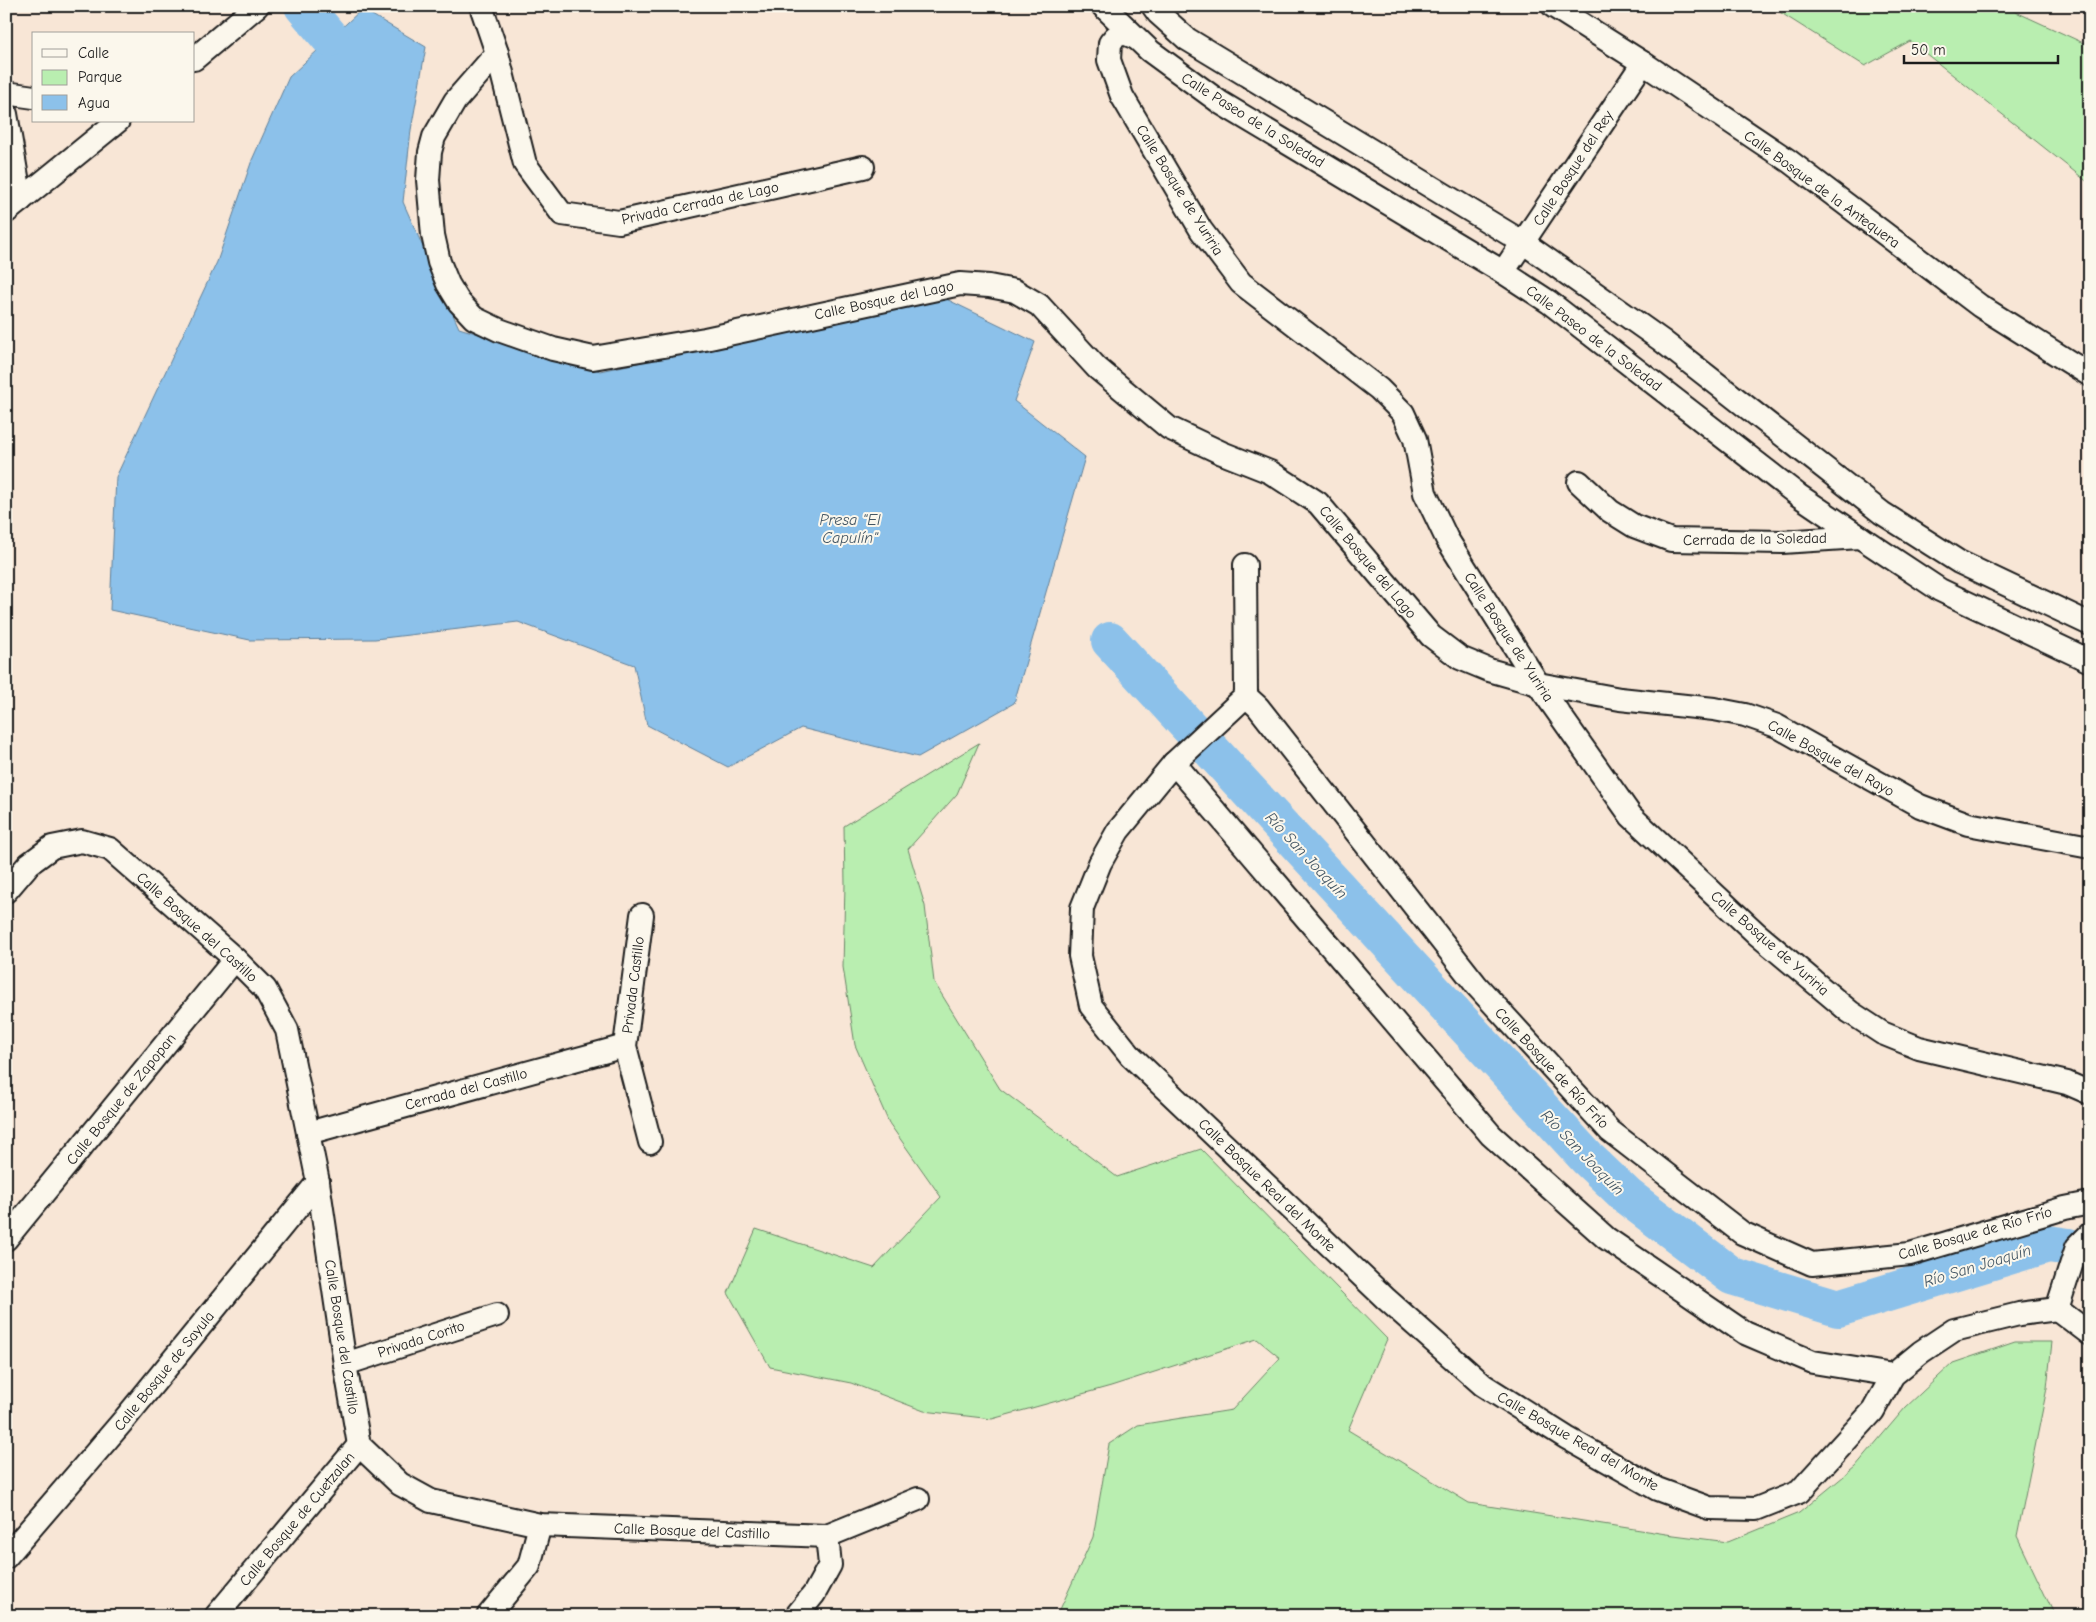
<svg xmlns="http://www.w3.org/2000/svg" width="2096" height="1622" font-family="'Comic Neue',sans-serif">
<rect width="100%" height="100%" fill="#f8e6d6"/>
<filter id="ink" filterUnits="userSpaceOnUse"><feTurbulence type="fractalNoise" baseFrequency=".02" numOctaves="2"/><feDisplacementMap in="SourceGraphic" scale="10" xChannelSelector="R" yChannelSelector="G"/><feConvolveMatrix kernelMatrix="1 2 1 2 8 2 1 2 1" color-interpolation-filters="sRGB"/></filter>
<g filter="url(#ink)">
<!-- green -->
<g fill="#b9eeb0" stroke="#6a8566">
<path d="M1770,6H2003L2090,46V184L1910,41L1865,66Z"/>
<path d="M979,743L957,794L908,849L925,906L934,982L1000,1089L1117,1177L1201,1149L1387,1339L1348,1430L1469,1503L1666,1534L1728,1542L1799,1513L1855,1467L1905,1408L1953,1363L2015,1342H2052L2047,1388L2017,1536L2055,1616H1057L1093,1537L1109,1444L1138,1425L1232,1410L1280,1358L1257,1339L1111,1386L992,1419L924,1411L851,1383L770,1367L728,1293L756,1229L874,1268L941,1197L889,1123L855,1045L843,967L845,884L844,826Z"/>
</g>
<!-- water -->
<path fill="#8cc1ea" stroke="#5f7f98" d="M362,9L426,47L411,130L403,202L459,328L600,371L942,297L1035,342L1014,401L1085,457L1014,703L918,757L801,728L728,767L647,725L634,665L518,622L375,639L250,640L110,610L116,477L217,262L252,160L289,77Z"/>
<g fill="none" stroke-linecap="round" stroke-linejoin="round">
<!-- river -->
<g stroke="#8cc1ea" stroke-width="38">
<path d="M303,6L330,38"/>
<path d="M1110,641L1191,729"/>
<path d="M1212,751L1588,1159L1628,1197L1732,1276L1838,1308L2048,1244L2069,1247"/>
</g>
<!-- minor casing -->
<g stroke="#1c1c1c" stroke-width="26">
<g id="minor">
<path d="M481,6L497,53L455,101L434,137L430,152L428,180L433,235L439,262L448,284L459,302L474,318L499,330L553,349L593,358L705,339L960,284L989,286L1015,291L1039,305L1097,368L1169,428L1222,453L1270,472L1318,503L1431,636L1460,658L1489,670L1538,684L1620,699L1714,709L1745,715L1777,726L1920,806L1968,824L2090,847"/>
<path d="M1103,6L1150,51L1221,103L1503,272L1549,302L1798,495L1860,537L1940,590L2090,661"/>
<path d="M1153,6L1158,13L1187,39L1524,243L1661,340L1882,513L1959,562L2090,624"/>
<path d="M1553,6L1643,63L1789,161L1980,306L2090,375"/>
<path d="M1136,38L1124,33L1115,37L1110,43L1109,60L1122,96L1201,230L1241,283L1379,389L1403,413L1415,439L1425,493L1447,539L1538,684L1631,816L1757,934L1850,1012L1882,1033L1919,1048L2067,1083L2090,1093"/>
<path d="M497,53L525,164L562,214L619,222L863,167"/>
<path d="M194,59L257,6"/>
<path d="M6,93L34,97"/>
<path d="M6,114L21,200"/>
<path d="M6,212L118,121"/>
<path d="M1503,272L1643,63"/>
<path d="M1579,482L1610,511L1634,526L1671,540L1782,542L1860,537"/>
<path d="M1245,565L1246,696L1258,707L1477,986L1610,1131L1742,1233L1812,1264L1910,1254L2065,1208L2090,1203"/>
<path d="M1246,696L1174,763L1118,831L1100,863L1082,908L1080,956L1091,1006L1130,1055L1385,1298L1483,1385L1567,1438L1657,1489L1709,1508L1756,1509L1799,1492L1873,1411L1893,1375L1921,1352L1954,1330L2019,1314L2057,1309L2077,1247L2090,1234"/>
<path d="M1174,763L1491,1135L1606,1238L1745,1333L1813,1362L1893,1375"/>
<path d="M6,891L29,864L52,847L82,841L110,849L235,959L265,989L287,1030L318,1182L345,1364L359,1445L400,1484L431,1501L540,1525L827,1536L918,1499"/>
<path d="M642,915L625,1046L650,1142"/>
<path d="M308,1133L625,1046"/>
<path d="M6,1239L235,959"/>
<path d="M2057,1309L2090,1334"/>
<path d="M345,1364L497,1315"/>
<path d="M6,1557L123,1421L318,1182"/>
<path d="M216,1616L359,1445"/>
<path d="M488,1616L529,1566L540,1525"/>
<path d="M796,1616L814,1594L830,1565L827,1536"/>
</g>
</g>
<!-- minor -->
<use href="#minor" stroke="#fbf7ec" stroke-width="22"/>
</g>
</g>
<g text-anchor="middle" stroke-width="4" stroke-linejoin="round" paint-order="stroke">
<!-- street labels -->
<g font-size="15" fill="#1c1c1c" stroke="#fbf7ec">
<text transform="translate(1253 120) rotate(32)" y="5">Calle Paseo de la Soledad</text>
<text transform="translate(1573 168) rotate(-57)" y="5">Calle Bosque del Rey</text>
<text transform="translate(1822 189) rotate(36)" y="5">Calle Bosque de la Antequera</text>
<text transform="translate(1180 190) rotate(58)" y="5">Calle Bosque de Yuriria</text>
<text transform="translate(700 203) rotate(-12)" y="5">Privada Cerrada de Lago</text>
<text transform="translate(884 300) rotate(-12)" y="5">Calle Bosque del Lago</text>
<text transform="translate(1594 338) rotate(37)" y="5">Calle Paseo de la Soledad</text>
<text transform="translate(1755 539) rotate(-1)" y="5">Cerrada de la Soledad</text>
<text transform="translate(1368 562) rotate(50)" y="5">Calle Bosque del Lago</text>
<text transform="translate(1509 637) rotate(57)" y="5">Calle Bosque de Yuriria</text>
<text transform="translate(1831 758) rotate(29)" y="5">Calle Bosque del Rayo</text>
<text transform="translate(197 927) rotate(42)" y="5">Calle Bosque del Castillo</text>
<text transform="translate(1770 943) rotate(41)" y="5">Calle Bosque de Yuriria</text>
<text transform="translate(633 985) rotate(-83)" y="5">Privada Castillo</text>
<text transform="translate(1552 1068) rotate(47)" y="5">Calle Bosque de Río Frío</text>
<text transform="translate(466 1089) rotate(-15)" y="5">Cerrada del Castillo</text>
<text transform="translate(121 1099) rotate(-51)" y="5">Calle Bosque de Zapopan</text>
<text transform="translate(1267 1185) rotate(44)" y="5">Calle Bosque Real del Monte</text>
<text transform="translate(1975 1233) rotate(-16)" y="5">Calle Bosque de Río Frío</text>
<text transform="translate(342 1337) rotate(81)" y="5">Calle Bosque del Castillo</text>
<text transform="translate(421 1339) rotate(-18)" y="5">Privada Corito</text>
<text transform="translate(164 1371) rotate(-51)" y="5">Calle Bosque de Sayula</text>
<text transform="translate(1578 1441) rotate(30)" y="5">Calle Bosque Real del Monte</text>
<text transform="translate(297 1519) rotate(-50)" y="5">Calle Bosque de Cuetzalan</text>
<text transform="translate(692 1531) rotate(2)" y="5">Calle Bosque del Castillo</text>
</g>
<!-- water labels -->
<g font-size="16" font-style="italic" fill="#435664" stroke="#fbf7ec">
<text x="850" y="525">Presa "El<tspan x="850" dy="18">Capulín"</tspan></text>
<text transform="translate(1307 855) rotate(47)" y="6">Río San Joaquín</text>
<text transform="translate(1583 1152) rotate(46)" y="6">Río San Joaquín</text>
<text transform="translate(1977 1265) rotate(-17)" y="6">Río San Joaquín</text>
</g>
</g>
<!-- margin -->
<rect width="2096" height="1622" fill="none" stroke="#fbf7ec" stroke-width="25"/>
<rect x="12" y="12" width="2071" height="1597" fill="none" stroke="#1c1c1c" stroke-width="2" filter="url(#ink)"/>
<!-- legend -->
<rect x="32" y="32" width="162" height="90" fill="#fbf7ec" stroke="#a29f99"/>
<rect x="42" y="49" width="25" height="8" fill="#fbf7ec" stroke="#a29f99"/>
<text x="78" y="58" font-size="15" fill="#1c1c1c">Calle</text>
<rect x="42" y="70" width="25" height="15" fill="#b9eeb0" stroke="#a29f99"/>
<text x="78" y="82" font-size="15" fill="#1c1c1c">Parque</text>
<rect x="42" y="95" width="25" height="15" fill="#8cc1ea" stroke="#a29f99"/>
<text x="78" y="108" font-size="15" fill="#1c1c1c">Agua</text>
<!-- scale -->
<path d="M1904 55v8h154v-8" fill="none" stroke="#1c1c1c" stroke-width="2.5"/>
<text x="1911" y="55" font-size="15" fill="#1c1c1c" stroke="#fbf7ec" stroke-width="4" paint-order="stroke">50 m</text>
</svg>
